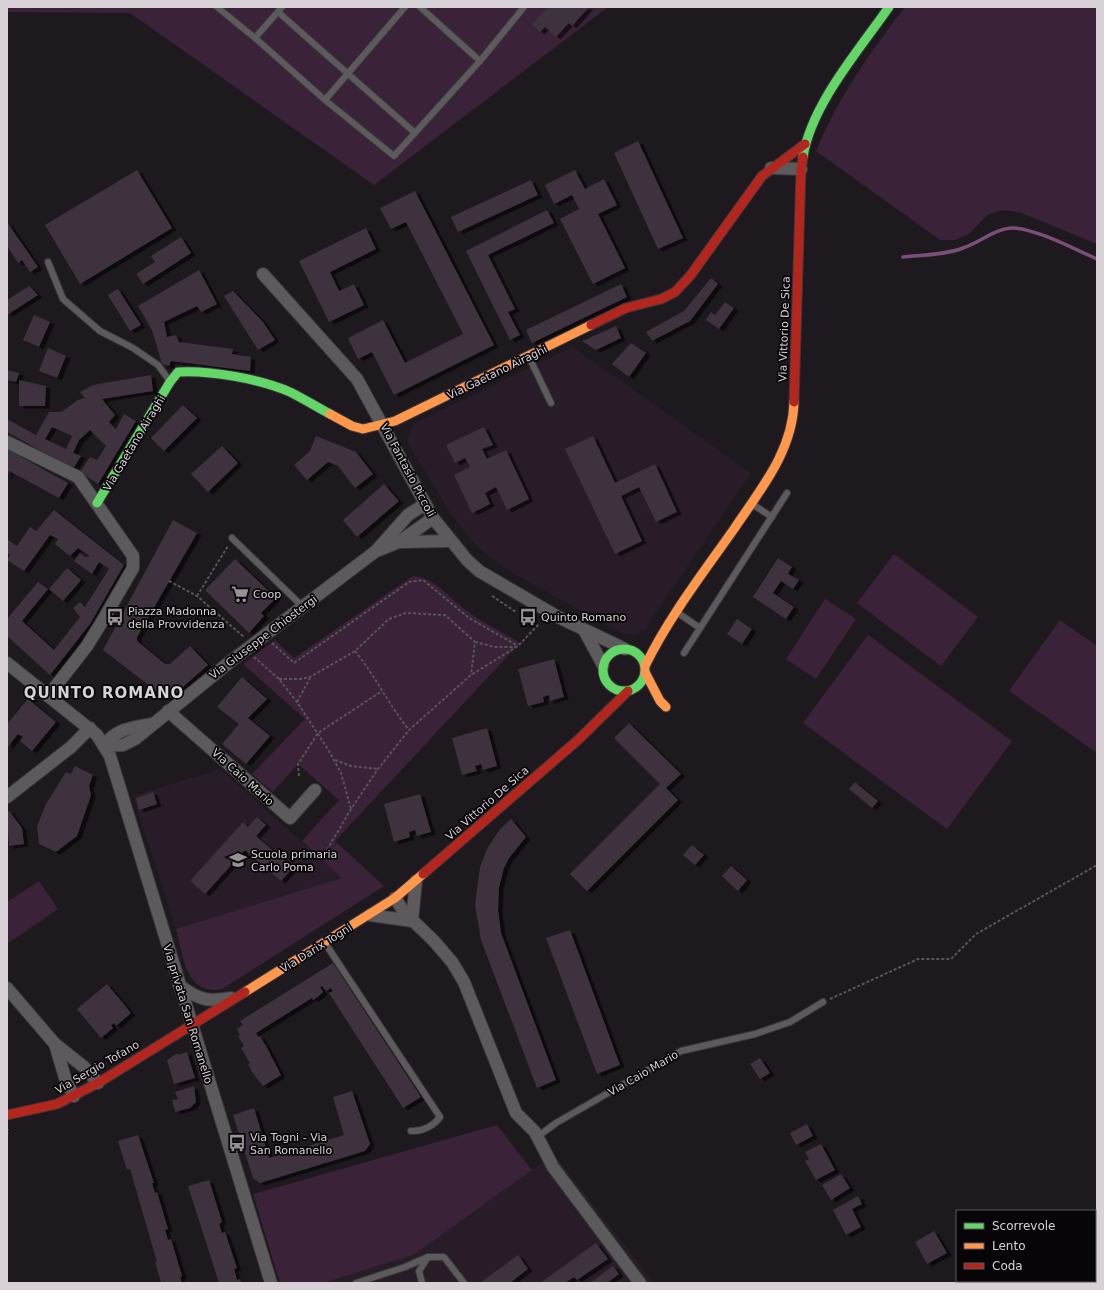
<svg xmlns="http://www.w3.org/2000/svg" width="1104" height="1290" font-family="'DejaVu Sans',sans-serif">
<defs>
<filter id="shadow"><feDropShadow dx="4.5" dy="2.5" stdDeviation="0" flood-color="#0009"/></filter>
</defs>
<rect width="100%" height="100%" fill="#1e191e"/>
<!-- built -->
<g fill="#281c28">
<path d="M573,347L751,473L645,629L635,635L623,634L509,571L482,551L471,540L449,511L409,445L407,439L412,427L416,422Z"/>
<path d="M220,769L343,878L176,929L133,796Z"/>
<path d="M554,1154L654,1283H324L415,1254Z"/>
</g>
<!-- green -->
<g fill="#3a2239">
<path d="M7,7H608L374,185L130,13L7,12Z"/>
<path d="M905,7H1097V244L1019,212L1002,210L987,215L969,234L955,240H940L816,151C838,98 870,52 905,7Z"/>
<path d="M894,554L978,617L941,666L857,603Z"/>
<path d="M413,576C435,578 445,594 462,607C479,621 501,631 520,643L335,841L384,886L222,989C186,997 183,955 176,929L342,878L302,841L339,800L298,764L273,792L252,774L305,719L243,664L275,640L294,658Z"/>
<path d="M825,599L856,619L816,679L786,659Z"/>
<path d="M1060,620L1097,646V753L1009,691Z"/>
<path d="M868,635L1012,741L947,829L803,723Z"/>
<path d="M39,881L58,909L7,944V902Z"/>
<path d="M497,1125L532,1170L415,1254L324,1283H280L253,1194Z"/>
</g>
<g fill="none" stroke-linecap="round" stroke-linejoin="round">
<!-- stream -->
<path stroke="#7a4e79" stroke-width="3.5" d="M903,257C922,255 945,255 963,248C979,243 994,229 1011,228C1033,227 1076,250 1097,259"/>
</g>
<!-- building -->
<g fill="#3d323d" fill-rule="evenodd" filter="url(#shadow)">
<path d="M548,7H589L572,26L569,23L556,37L545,27L540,32L532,25Z"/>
<path d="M638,141L683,238L658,249L614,153Z"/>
<path d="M137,170L172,228L80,284L45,225Z"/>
<path d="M575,170L585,189L604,179L617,205L598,214L625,268L593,284L560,219L579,209L572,195L554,204L545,185Z"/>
<path d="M531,180L538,195L458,232L451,217Z"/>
<path d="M415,191L494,345L394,395L372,352L358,359L348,338L383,320L405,363L463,334L406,222L391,229L380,208Z"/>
<path d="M547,210L554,223L488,255L515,309L508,312L520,335L510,340L466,251Z"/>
<path d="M7,222L38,267L30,272L22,260L18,263L7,246Z"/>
<path d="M366,228L376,249L330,272L339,291L354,284L364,305L329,322L299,261Z"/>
<path d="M181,237L191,253L143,284L136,274L155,262L151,256Z"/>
<path d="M199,270L217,304L201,312L197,306L164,322L167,337L176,335L179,342L233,349L232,354L251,357L250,371L171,361L169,366L162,364L152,330L138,306Z"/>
<path d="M711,278L718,284L690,321L652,341L646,332L684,311Z"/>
<path d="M621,284L627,297L532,343L526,330Z"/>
<path d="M29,286L38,295L7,315V300Z"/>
<path d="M118,289L141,325L130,331L108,295Z"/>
<path d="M233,291L263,322L275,340L258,350L224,296Z"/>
<path d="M725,302L734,308L719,329L706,320L711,312L715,315Z"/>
<path d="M34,315L50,322L39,347L23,340Z"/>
<path d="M616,326L621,338L596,350L582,341Z"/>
<path d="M631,343L646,353L629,377L612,364Z"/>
<path d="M48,348L66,356L57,378L39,371Z"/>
<path d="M7,370L19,373L16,382L7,380Z"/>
<path d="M151,375L153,391L102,399L115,415L109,422L116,429L124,414L136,421L98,484L80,472L90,457L97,460L106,446L90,430L79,440L73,453L81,456L73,469L7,432V419L36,435L49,412H61L78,400L85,398L80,392L93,385ZM52,427L72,436L66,449L45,439Z"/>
<path d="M19,380L46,386L45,406H19Z"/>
<path d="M183,405L197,418L164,451L151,438Z"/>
<path d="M484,427L493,445L482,449L487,459L506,450L529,499L507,510L496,487L485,493L490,504L472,513L454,475L470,467L465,458L455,463L446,445Z"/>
<path d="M316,436L356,452L373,474L355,488L338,466L328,462L307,480L294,465L310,451Z"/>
<path d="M593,436L615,483L655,464L677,512L656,522L639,487L621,496L642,541L615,554L565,449Z"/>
<path d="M222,446L238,463L208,492L191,474Z"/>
<path d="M7,449L68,483L59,498L9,471L7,477Z"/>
<path d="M384,484L399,501L357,537L343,520Z"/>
<path d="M54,510L124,565L90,624L50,675L7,636V619L38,582L48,589L22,621L54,650L80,617L73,608L80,602L85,607L109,569L99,562L92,574L74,561L80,553L85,557L90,556L78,548L70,556L55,544L58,539L50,535L24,571L7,560L10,555L7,553V539L17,546L30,527L36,531Z"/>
<path d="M173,520L197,533L137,637V641L165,664H170L190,646L208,665L168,700L103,650Z"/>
<path d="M778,558L792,567L788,574L799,580L793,589L781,581L773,593L794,607L786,619L753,597Z"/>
<path d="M235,559L276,598L261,613L264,616L249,633L205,590Z"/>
<path d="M67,568L81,580L63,601L49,589Z"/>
<path d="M737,619L752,629L742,644L727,634Z"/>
<path d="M554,659L564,697L550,701L549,695L543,697L544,702L528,706L518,669Z"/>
<path d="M242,677L267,699L248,718L270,736L246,764L222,744L239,724L217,707Z"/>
<path d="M28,699L56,722L32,751L20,741L23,737L18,734L7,748V724Z"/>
<path d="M629,723L681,774L666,788L678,800L587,891L570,874L660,784L614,738Z"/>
<path d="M487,728L497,766L483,770L481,764L475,766L477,771L462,775L452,738Z"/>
<path d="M75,766L93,775L89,786L91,795L77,836L56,852L39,844L37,826L46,804L66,772L71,774Z"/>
<path d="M855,782L878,801L872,808L849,789Z"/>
<path d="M153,792L157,804L139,810L136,798Z"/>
<path d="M420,794L431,832L417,836L415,830L409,832L410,837L394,842L384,804Z"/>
<path d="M9,811L22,828L24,844L9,846L7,812Z"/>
<path d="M257,817L266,825L256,836L293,868L281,881L245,850L205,894L190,881L243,822L248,827Z"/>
<path d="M511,819L526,837L509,858L504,868L499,887L498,910L501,933L556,1080L537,1088L481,940L475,905L480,867L487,849L500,829Z"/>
<path d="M692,845L704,855L695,865L683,855Z"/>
<path d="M731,866L747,880L738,891L722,876Z"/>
<path d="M570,930L620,1065L597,1074L546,938Z"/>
<path d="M333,963L421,1097L403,1108L329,993L333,991L331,988L326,991L322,986L320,987L323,992L319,996L313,1000L312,998L256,1033L258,1037L260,1036L266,1046L281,1075L263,1086L252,1072L248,1064L250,1063L241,1048L244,1046L238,1036L240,1035L237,1029L243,1025L240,1021Z"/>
<path d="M107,984L131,1013L116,1026L114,1023L111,1025L113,1028L101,1038L77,1009Z"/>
<path d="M187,1052L195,1078L174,1084L167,1060L177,1053L178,1055Z"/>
<path d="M760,1058L770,1073L760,1079L750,1064Z"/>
<path d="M194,1086L196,1102L190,1108L175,1112L172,1100L178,1099L175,1092Z"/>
<path d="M352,1091L370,1144L365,1151L260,1183L253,1178L233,1115L254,1108L269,1158L344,1135L333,1097Z"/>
<path d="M807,1124L813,1136L796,1145L790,1133Z"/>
<path d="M138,1135L154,1183H152L155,1193L157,1192L168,1229L165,1230L168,1240L171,1239L182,1276L180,1277L182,1283L161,1282L155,1262H157L130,1169L127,1170L118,1141Z"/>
<path d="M821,1144L835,1170L816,1180L805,1161L809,1159L805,1152Z"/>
<path d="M841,1174L850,1188L831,1200L822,1185Z"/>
<path d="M209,1180L222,1222L219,1224L222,1233L225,1232L237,1268L234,1269L237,1280L240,1279L241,1283H219L188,1186Z"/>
<path d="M858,1196L862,1204L852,1209L861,1227L846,1235L833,1210Z"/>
<path d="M934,1231L947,1253L927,1264L915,1242Z"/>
<path d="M596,1243L608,1259L577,1280L574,1277L565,1283H540Z"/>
<path d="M518,1255L528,1269L510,1283H480Z"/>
<path d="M613,1266L619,1274L607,1283H590Z"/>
</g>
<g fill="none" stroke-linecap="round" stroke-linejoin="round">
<!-- lane casing -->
<g stroke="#3a363a" stroke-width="8">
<g id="lane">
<path d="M217,7L255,38"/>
<path d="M282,7L255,38L325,100L394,156L480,61L524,7"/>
<path d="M420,7L480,61"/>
<path d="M278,12L415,133"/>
<path d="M325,100L405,7"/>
<path d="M48,262L63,299L100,331L133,348L158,365L169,380"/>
<path d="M529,357L551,403"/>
<path d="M752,504L772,517"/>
<path d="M232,538L303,607"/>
<path d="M678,613L700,628"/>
<path d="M684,653L787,493"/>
<path d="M325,943L440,1117C434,1126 421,1132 411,1131"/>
<path d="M537,1137L556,1123L681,1051L755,1034L790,1022L823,1002"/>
<path d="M356,1283L405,1267L428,1257H444L464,1283"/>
<path d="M422,1283L419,1271L428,1257"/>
</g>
</g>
<!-- street casing -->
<g stroke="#3a363a" stroke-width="14">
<g id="street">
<path d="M771,168L801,169"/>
<path d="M263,274L357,379L433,518L467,560L479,571L558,617L625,649"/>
<path d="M7,442L78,477L133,556V568L100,625L87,646L48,696"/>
<path d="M399,542L450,541"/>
<path d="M379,550L399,542L433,518"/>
<path d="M584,630L603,665"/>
<path d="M7,663L97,735L110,756L271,1283"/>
<path d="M168,711L290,818L315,790"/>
<path d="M104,746L123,745L135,739L231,661L376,551L408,515L425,504"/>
<path d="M104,746C116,728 132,728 151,724"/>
<path d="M7,797L71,747L90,728"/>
<path d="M395,898L404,912L434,941L452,962L464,982L516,1113L535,1132L553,1167L640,1283"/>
<path d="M370,915L412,921"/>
<path d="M412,921L416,881"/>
<path d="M179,985C199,1000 207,1002 231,998"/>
<path d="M7,988L55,1044L84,1067L98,1083"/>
<path d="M55,1044L66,1081L74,1096"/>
</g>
</g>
<!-- fast casing -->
<g stroke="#3a363a" stroke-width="11">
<g id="fast">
<path d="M803,157C811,105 859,50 889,7"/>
<path d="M97,503L170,382L178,372C209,370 261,379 290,392C304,399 317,407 330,414"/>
<circle cx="624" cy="670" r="21"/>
</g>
</g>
<!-- slow casing -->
<g stroke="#3a363a" stroke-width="11">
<g id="slow">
<path d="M330,414L352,426L363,429L395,421L591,325"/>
<path d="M645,666C669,617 703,573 734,529C760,490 793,451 794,402"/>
<path d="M645,672L660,701L666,707"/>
<path d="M245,992L395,898L423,874"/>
</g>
</g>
<!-- jam casing -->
<g stroke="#3a363a" stroke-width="11">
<g id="jam">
<path d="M591,325L626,308L661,299L675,292L690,276L762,176L805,144"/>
<path d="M794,402L801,169L803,157"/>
<path d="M423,874L578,740L628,691"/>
<path d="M7,1115L57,1104L98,1083L245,992"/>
</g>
</g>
<!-- path -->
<g stroke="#585458" stroke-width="2" stroke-dasharray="3 2" stroke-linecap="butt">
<path d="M169,581L197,596L244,637"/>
<path d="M197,596L228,546"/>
<path d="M492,596L516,612"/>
<path d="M475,642L495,647H515"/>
<path d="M272,643L294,663L409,582L423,580L469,618L518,646"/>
<path d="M355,651C376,677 389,705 409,730"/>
<path d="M254,657L279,679L297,702L329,751L341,773L351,809"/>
<path d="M279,679H301L310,677L355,651L389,619L406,613L445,615L475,642L471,675"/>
<path d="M297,702L310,678"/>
<path d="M335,760L351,766L378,769"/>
<path d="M299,776L298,764L318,733L382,691"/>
<path d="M327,850L351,809L378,769L409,730L471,675L518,646L539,624"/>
<path d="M830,999L918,959H951L976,934L1097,865"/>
<path d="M7,1135L8,1129"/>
</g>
<!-- lane -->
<use href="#lane" stroke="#5d5a5d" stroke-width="6"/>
<!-- street -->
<use href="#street" stroke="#5d5a5d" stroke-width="12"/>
<!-- fast -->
<use href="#fast" stroke="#63d668" stroke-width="9"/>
<!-- slow -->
<use href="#slow" stroke="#ff974d" stroke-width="9"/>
<!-- jam -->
<use href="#jam" stroke="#b3261e" stroke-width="9"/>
</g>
<!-- icons -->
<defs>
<g id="supermarket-bare" transform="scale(1.38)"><path d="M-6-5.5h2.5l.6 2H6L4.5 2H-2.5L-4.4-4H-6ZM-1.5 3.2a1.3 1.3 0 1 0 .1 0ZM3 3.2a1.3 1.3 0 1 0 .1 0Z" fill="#979197" stroke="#080508" stroke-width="2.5" paint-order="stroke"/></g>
<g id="bus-bare" transform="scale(1.38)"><path d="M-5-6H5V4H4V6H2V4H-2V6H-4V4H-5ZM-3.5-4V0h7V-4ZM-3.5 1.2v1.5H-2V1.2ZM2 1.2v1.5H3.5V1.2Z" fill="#979197" stroke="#080508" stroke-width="2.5" paint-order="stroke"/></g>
<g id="school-bare" transform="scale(1.38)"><path d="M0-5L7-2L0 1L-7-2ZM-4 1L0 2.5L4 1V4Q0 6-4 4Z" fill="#979197" stroke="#080508" stroke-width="2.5" paint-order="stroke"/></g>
</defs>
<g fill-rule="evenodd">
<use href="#supermarket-bare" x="240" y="594"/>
<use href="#bus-bare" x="115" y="617"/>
<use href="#bus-bare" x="528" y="617"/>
<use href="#school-bare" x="238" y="860"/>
<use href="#bus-bare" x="237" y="1143"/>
</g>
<g text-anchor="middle" stroke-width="3.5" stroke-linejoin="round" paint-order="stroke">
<!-- street labels -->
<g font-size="11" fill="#d8d2d8" stroke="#080508">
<text transform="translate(784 329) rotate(-88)" y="4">Via Vittorio De Sica</text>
<text transform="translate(497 372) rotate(-26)" y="4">Via Gaetano Airaghi</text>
<text transform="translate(134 443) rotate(-59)" y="4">Via Gaetano Airaghi</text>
<text transform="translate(408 470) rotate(62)" y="4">Via Fantasio Piccoli</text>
<text transform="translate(263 637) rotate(-37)" y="4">Via Giuseppe Chiostergi</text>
<text transform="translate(243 777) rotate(42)" y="4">Via Caio Mario</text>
<text transform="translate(487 803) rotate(-41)" y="4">Via Vittorio De Sica</text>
<text transform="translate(316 948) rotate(-32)" y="4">Via Darix Togni</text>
<text transform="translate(188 1014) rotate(73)" y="4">Via privata San Romanello</text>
<text transform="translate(97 1067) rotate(-30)" y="4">Via Sergio Tofano</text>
<text transform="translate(643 1073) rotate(-30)" y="4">Via Caio Mario</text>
</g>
<!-- poi labels -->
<g font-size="11" fill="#d8d2d8" stroke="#080508" text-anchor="start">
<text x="253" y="598">Coop</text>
<text x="128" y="615">Piazza Madonna<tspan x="128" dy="13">della Provvidenza</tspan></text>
<text x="541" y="621">Quinto Romano</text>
<text x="251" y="858">Scuola primaria<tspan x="251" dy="13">Carlo Poma</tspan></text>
<text x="250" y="1141">Via Togni - Via<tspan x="250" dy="13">San Romanello</tspan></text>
</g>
<!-- district labels -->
<g font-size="15" font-weight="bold" letter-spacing="1" fill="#d8d2d8" stroke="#080508">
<text x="104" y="698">QUINTO ROMANO</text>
</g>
</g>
<!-- border -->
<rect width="1104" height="1290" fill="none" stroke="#d8d2d8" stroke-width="16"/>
<!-- legend -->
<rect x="956" y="1210" width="140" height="72" fill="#080508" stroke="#5b575b"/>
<rect x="964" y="1223" width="20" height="6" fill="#63d668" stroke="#5b575b"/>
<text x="992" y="1230" font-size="12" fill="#d8d2d8">Scorrevole</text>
<rect x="964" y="1243" width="20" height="6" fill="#ff974d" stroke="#5b575b"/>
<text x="992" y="1250" font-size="12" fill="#d8d2d8">Lento</text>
<rect x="964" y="1263" width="20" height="6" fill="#b3261e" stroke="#5b575b"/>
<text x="992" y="1270" font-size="12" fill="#d8d2d8">Coda</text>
</svg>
